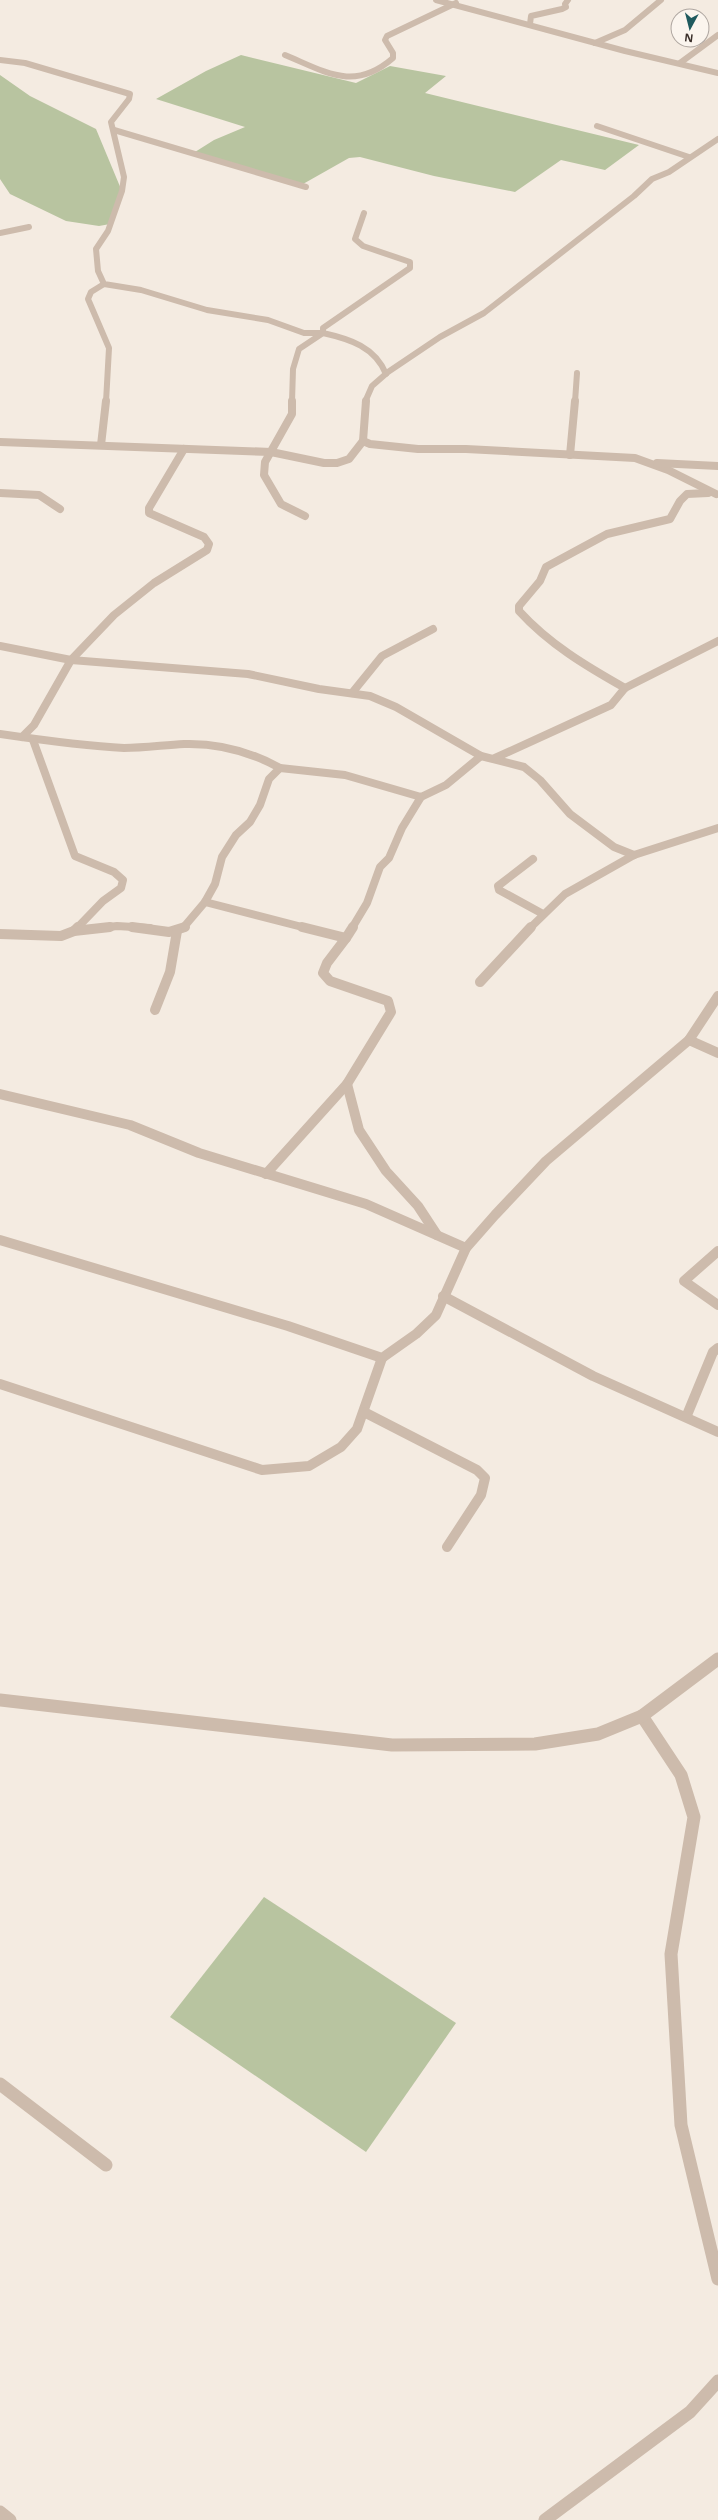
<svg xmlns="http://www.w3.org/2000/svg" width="718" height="2520" font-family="'Open Sans',sans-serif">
<rect width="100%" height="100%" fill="#f4ebe1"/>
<!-- green -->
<g fill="#b8c4a0">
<path d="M241,55L356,83L390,66L446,76L425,93L639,145L605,170L561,160L515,192L434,176L360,157L349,158L303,184L195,152L214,140L245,127L156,99L206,71Z"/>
<path d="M0,75L30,96L96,129L121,189L110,224L99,226L66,221L10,194L0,179Z"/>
<path d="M264,1897L456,2023L366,2152L170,2017Z"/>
</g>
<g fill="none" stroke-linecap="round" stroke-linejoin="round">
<!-- minor-far3 -->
<g stroke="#cdbbac" stroke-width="6">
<path d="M436,0L625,51L718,73"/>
<path d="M530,24L531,16L562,9L566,7L565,4L568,0"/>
<path d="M595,43L625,30L661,0"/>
<path d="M285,55C326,72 354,92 393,58V53L385,40L387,36L456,3"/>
<path d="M0,60L25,63L130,94L129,99L111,122L124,177L122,191L108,231L96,249L98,271L104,284L141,290L207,310L268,320L304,333H323L299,349L293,369L292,402"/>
<path d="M680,63L718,35"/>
<path d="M597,126L689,157"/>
<path d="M114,130L306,187"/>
<path d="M364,213L355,239L363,246L410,262V268L323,328V333C350,339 375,347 386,374"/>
<path d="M0,233L29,227"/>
<path d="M104,284L91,292L88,299L109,348L106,402"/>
<path d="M365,402L372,386L388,372L440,337L484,313L634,196L652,179L669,172L718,139"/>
<path d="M575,402L577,373"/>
</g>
<!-- minor-far2 -->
<g stroke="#cdbbac" stroke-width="8">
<path d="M292,401V414L265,462L264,475L281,504L305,516"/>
<path d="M366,401L363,441L370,444L418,449H466L635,458L668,470L716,494"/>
<path d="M0,442L271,452L324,463H337L349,459L363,441"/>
<path d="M101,445L106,401"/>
<path d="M570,455L575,401"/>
<path d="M657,463L718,466"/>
<path d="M0,493L39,495L60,509"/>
<path d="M0,646L71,660L248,674L319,689L370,696L396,707L481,756L524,767L540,780L570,814L614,847L634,855"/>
<path d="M625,688C586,666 549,644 519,611V606L540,581L546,567L607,534L670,519L680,501L687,494L708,493"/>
<path d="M352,693L382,656L433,629"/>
<path d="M0,734C41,740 82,746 124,748C144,748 164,745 184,744C217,743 251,752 280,768L269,779L260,805L250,822L236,835L222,857L215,884L205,902L183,928"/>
<path d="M22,737L34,725L71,660L114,615L154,583L207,550L209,544L204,537L149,513V508L184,449"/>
<path d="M33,740L75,856L114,872L123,880L121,888L103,901L77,928"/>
<path d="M495,758L611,705L625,688L718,641"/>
<path d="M280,768L345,775L421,797L446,785L481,756"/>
<path d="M533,859L498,886L499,890L543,914"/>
<path d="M205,902L306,928"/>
<path d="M101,928L117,926L150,928"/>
<path d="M352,928L367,903L380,867L389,858L402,828L421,797"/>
<path d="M530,928L565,894L634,855L718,828"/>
</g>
<!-- minor-far1 -->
<g stroke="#cdbbac" stroke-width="10">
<path d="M132,927L169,932L185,927"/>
<path d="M74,931L78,927"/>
<path d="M0,934L61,936L74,931L110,927"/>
<path d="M346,938L353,927"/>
<path d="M480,982L531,927"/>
<path d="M155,1010L170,972L177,931"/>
<path d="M689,1040L718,1053"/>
<path d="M347,1084L359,1130L386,1171L418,1206L437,1235"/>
<path d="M0,1094L130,1125L199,1153L366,1204L466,1248"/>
<path d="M266,1174L347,1084L391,1012L388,1001L330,981L323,973L327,963L346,938L302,927"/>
<path d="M0,1240L288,1326L382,1358L416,1334L436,1315L466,1248L495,1215L546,1161L689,1040L718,996"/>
<path d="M718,1251L684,1281L718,1305"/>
<path d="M443,1296L593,1376L718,1432"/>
<path d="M0,1384L262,1470L309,1466L341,1447L357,1429L382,1358"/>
<path d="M364,1412L477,1470L485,1478L481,1495L447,1547"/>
<path d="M687,1415L713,1352L718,1348"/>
</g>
<!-- minor -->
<g stroke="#cdbbac" stroke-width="13">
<path d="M642,1716L681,1775L694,1817L671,1954L681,2125L718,2279"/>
<path d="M0,2084L106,2165"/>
<path d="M0,2512L10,2520"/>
<path d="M545,2520L690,2412L718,2381"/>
</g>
<!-- tertiary -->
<path stroke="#cdbbac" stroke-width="13" d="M0,1700L392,1745L535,1744L598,1734L642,1716L718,1659"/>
</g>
<!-- north arrow -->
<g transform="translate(690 28) rotate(187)"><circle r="19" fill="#fbf5ee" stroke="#aea6a0"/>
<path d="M0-3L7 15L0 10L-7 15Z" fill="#1f5a5e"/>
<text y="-6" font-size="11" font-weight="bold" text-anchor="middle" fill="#3b302b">N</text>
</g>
</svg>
